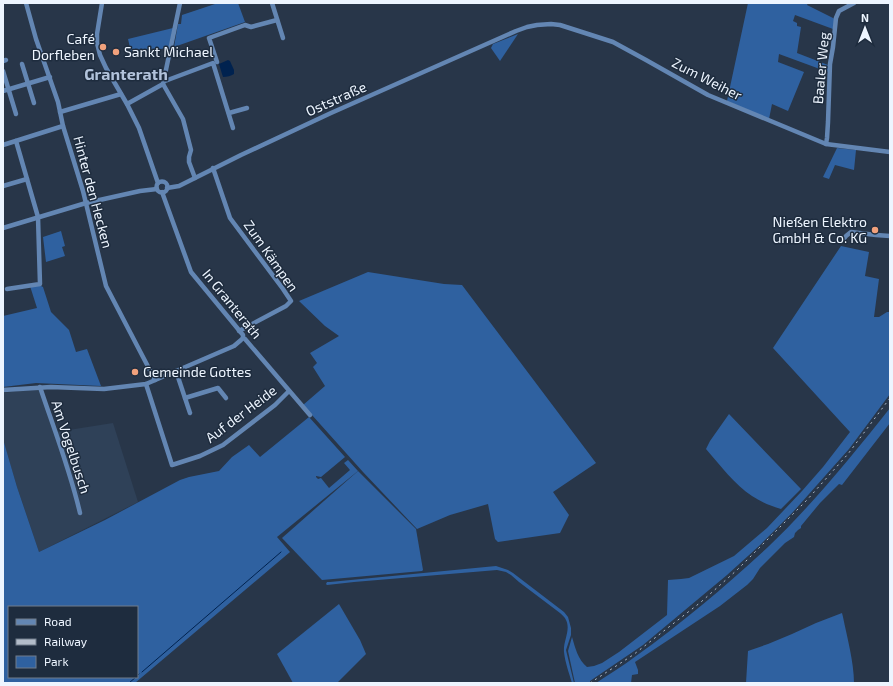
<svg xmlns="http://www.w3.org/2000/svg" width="893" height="686" font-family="'Exo 2',sans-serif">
<rect width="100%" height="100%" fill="#283649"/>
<!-- built -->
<path fill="#2f4158" d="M36,389L42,390L56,432L113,423L138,502L39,552L17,487L3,440V393Z"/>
<!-- green -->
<g fill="#2f61a0" fill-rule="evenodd">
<path d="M218,3H238L245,22L174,47L178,24H181L182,15Z"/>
<path d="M748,3H808L807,5L835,19L833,29L795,15L793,21L797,23V26L801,27L797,53L828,65V72L779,54L778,62L804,72L788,111L772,104L769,119L727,101Z"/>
<path d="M173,28L169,47L132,56L128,39Z"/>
<path d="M518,34L500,61L491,48L493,44Z"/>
<path d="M837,148L856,150L854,170L835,165L829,179L823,177Z"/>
<path d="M61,231L65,246L62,247L65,256L46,262L43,237Z"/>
<path d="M841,246L869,252L865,276L879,279L874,317H879L887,312H890V394L849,449L793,512L759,546L727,575L643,645L590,681V683H575L568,651L572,637C575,647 578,660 587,667L594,666L602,663L619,652L667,615L668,580L681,579L689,578L734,556L767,528L802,491L823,467L850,432L773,348Z"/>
<path d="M368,272L444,284L462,285L596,463L553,492L569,515L560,533L498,542L495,539L488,504L450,515L417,529L363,472L303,405L325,386L313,367L317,363L310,353L339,336L325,326L299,301Z"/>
<path d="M39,285L43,287L51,312L69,330L76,352L87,349L101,386L36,383L3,387V316L37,308L30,286Z"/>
<path d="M890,408V423L842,485L839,484L820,503L801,526V528L798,530L795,533L794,537L785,543L760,568L753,579L747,585L720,606L635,662L638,670V674L632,675L631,683H596C609,674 623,666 636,656C682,623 726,586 768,547C812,505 852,456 890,408Z"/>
<path d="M729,414L801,489L781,509C771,506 761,502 752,496C735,485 720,465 706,449L710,441Z"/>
<path d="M309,417L345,457L321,477L316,476V477L318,479L321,478L329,488L350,470L344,463L348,460L358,471L277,537L290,552L135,683H3V439L17,487L39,552L105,520L180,480L189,477L219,471L232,457L249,445L260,457ZM9,607H137V677H9Z"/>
<path d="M358,471L416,529L423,570L422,571L322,580L282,538Z"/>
<path d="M496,566L508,570L513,573L564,612L568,617L571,628V635L566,650L574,683H572C569,673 565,662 564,652C563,641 571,630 566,620C565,617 562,615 560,613L519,582L511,575L506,572L497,570L354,582L327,585L326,584L327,582H330Z"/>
<path d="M339,604L360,640L366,654L337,683H293L277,654Z"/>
<path d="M842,613L843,617C847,637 854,662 854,683H746L748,651L768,644L792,634L816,623Z"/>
</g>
<!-- water -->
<path fill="#00224f" d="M228,60L230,61L234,70V74C231,76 227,77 223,77L222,74L219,64Z"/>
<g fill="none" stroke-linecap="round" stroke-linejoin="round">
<!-- stream -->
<g stroke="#00224f" stroke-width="1">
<path d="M142,672L281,552"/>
<path d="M137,676L139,674"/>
<path d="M129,683L136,677"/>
</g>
<!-- minor -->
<g stroke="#6386b3" stroke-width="4.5">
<path d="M26,3L36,39L58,102L63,126L83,191L106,286L155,380"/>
<path d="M102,3L97,34V43L100,55L106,68L127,104L139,128L158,183"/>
<path d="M180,3L163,84L183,119L191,150L189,157V162L195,178"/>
<path d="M272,3L283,38"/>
<path d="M3,61L6,60"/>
<path d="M217,62L209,38L245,25L251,27L277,20"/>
<path d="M22,64L34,103"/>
<path d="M3,71L16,114"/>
<path d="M165,81L213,63L233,128"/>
<path d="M3,91L50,77"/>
<path d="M127,104L163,84"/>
<path d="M60,112L121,94"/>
<path d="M229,113L247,108"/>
<path d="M826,144L827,138L828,122L830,64L833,47L836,18L839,11L854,3"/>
<path d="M3,145L63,126"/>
<path d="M213,168L230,218L283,289L291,301L286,306L239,331"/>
<circle cx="162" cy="187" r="5.5"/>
<path d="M3,186L27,179"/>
<path d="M167,188L179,186L241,155L331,113L516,31L527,27L537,25L551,24L560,25L585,33L613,42L646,60L708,95L826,144L890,152"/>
<path d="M162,192L191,272L243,335V338L245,339L310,415"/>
<path d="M3,228L86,203L140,191L157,189"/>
<path d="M843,240L846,236L851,232L876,235L890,236"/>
<path d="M7,289L40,284L38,217L16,141"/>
<path d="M176,371L190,413"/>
<path d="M146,384L172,465L200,456L223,445L275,405L289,391"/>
<path d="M40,387C54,429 70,470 80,513"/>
<path d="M3,390L51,387L104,389L146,384L234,346L241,340L243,338"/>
<path d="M185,398L218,388L226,398"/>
</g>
<!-- rail -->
<path stroke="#b2bcc9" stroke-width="1" stroke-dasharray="2 4" stroke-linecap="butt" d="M590,683L633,655L701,602L737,570L807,500L848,454L890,398"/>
</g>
<!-- markers -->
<g fill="#f1a17c" stroke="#1e2c3e" stroke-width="1.5">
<circle cx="103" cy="47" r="4"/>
<circle cx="116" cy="52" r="4"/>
<circle cx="875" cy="230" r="4"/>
<circle cx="135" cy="372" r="4"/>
</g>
<g text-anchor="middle" stroke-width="3" stroke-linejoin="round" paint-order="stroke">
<!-- poi labels -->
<g font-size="14" fill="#edf5ff" stroke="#1e2c3e" text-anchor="end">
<text x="95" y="44">Café<tspan x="95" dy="16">Dorfleben</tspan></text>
<text x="124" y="57" text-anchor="start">Sankt Michael</text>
<text x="867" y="227">Nießen Elektro<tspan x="867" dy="16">GmbH &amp; Co. KG</tspan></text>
<text x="143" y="377" text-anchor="start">Gemeinde Gottes</text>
</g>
<!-- street labels -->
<g font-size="14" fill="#edf5ff" stroke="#1e2c3e">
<text transform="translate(821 68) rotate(-85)" y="5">Baaler Weg</text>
<text transform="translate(707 79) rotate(27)" y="5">Zum Weiher</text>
<text transform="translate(336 99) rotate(-24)" y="5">Oststraße</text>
<text transform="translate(93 192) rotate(75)" y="5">Hinter den Hecken</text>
<text transform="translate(271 256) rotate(55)" y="5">Zum Kämpen</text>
<text transform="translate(232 304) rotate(51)" y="5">In Granterath</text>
<text transform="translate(241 414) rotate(-37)" y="5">Auf der Heide</text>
<text transform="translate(71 447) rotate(72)" y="5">Am Vogelbusch</text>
</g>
<!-- quarter labels -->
<g font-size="16" font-weight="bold" fill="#b2c3db" stroke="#1e2c3e">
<text x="126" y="80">Granterath</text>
</g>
</g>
<!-- border -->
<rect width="893" height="686" fill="none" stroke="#edf5ff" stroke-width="8"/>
<!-- legend -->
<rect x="8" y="606" width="130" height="72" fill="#1e2c3e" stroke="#717c8b"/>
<rect x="16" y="619" width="20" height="6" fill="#6386b3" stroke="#717c8b"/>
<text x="44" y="626" font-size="12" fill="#edf5ff">Road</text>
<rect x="16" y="639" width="20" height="6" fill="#b2bcc9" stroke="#717c8b"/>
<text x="44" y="646" font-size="12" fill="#edf5ff">Railway</text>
<rect x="16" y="656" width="20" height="12" fill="#2f61a0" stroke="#717c8b"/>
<text x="44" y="666" font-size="12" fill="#edf5ff">Park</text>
<!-- north arrow -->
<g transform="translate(865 28)" stroke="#1e2c3e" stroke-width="3" paint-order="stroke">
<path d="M0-3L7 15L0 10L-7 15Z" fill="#edf5ff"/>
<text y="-6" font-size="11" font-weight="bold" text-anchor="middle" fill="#edf5ff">N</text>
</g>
</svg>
